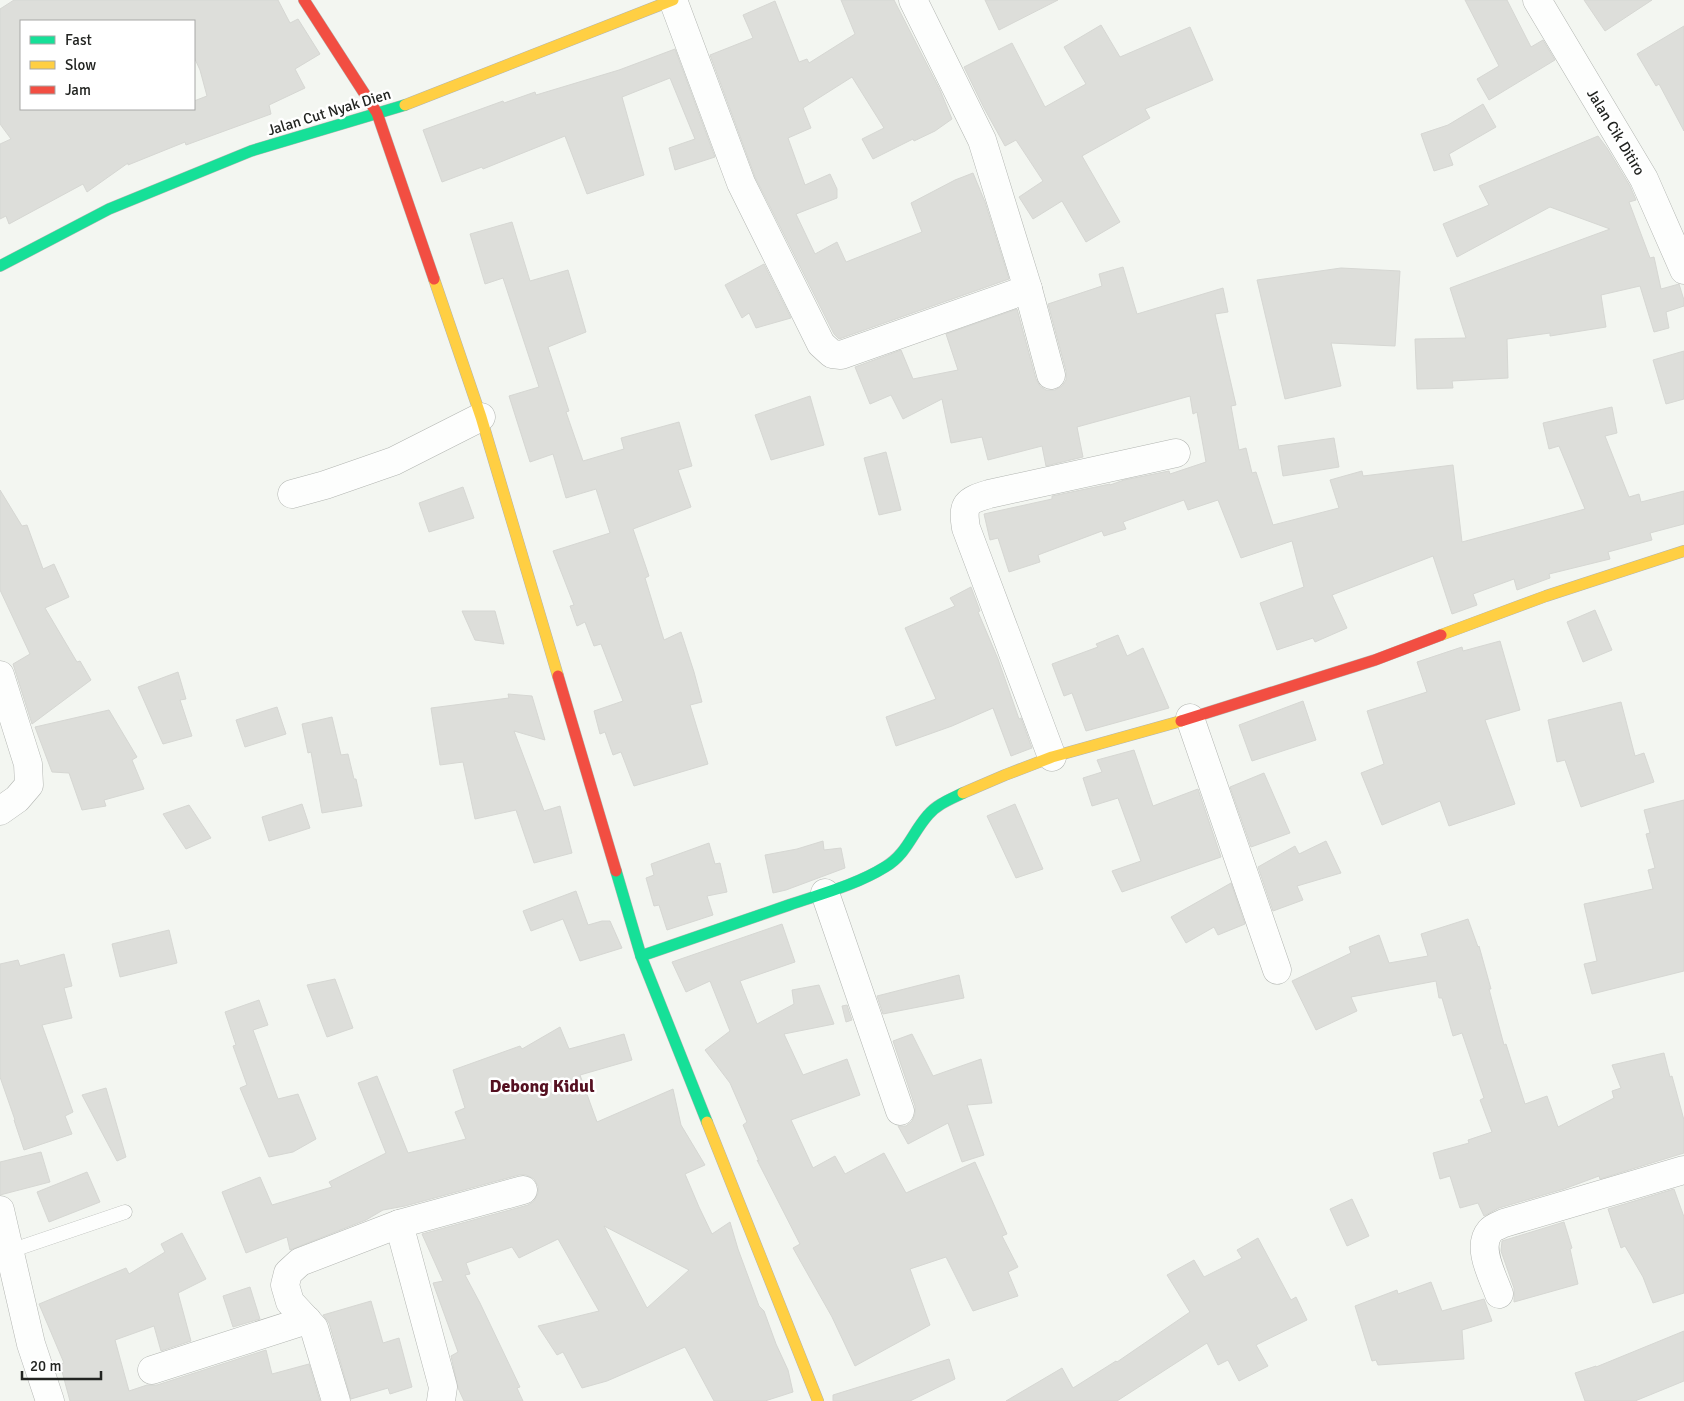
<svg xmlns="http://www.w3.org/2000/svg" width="1684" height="1401" font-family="Signika,sans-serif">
<rect width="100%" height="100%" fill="#f3f6f1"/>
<!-- building -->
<g fill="#dddeda" stroke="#d6d7d3" fill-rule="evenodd">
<path d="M14,0H278L290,23L298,19L320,54L295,69L305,88L269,105L271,114L186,145L185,142L128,165V163L87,192L83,184L9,224L6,216L0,219V144L11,139L0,124V9ZM21,21H194V57L200,70L207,96L194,101V109H21Z"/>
<path d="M841,0H894L940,90L952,119L935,131L914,141L913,139L873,159L862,139L884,128L852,77L803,108L811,128L788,138L805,185L830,174L837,189V198L796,214L815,254L837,242L846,262L922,232L911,203L955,180L973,173L985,202L1009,279L839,339L834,334L755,177L710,55L753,38L743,15L775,1L799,62L807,59L809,63L855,34Z"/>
<path d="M985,0H1058L999,30Z"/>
<path d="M1465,0H1507L1531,47L1543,40L1555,60L1489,100L1477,79L1499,66Z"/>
<path d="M1584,0H1652L1605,31Z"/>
<path d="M1101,25L1120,57L1190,27L1213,80L1145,109L1150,118L1082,156L1120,222L1086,242L1062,201L1033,219L1019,197L1043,181L1016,140L1005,146L984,108L964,67L1012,43L1045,107L1086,84L1064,47Z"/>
<path d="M1684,26V131L1659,84L1656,86L1637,54Z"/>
<path d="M675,49L715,157L675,170L669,148L695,139L670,78L622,97L644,175L587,194L565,136L483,169L482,167L442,182L423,130L503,101L504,103L535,92L536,95L619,70Z"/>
<path d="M1483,104L1496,127L1449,154L1453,165L1434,171L1421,134L1448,125Z"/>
<path d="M1598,136L1607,148L1630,186L1636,200L1629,202L1650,258L1654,257L1661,289L1679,284L1684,300V306L1666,312L1669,328L1654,332L1640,286L1601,295L1606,327L1550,336V333L1507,339L1508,378L1452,381L1453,388L1417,389L1415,339L1466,338L1450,288L1610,229L1550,207L1457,257L1443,224L1489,205L1479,186Z"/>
<path d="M512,222L530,281L568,270L586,332L548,347L569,411L566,412L583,461L624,449L621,438L679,422L692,466L678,470L691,507L633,529L649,576L645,578L664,640L681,632L694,672L702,702L690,705L708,764L634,786L621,752L613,755L605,732L600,734L594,711L623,701L601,644L594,646L585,622L577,626L570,606L574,605L553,551L610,533L596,489L566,498L553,454L530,462L509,396L539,387L503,278L485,284L470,234Z"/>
<path d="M764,264L791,318L756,328L749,313L742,318L725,285Z"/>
<path d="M1123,267L1137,314L1223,288L1228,312L1215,314L1236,405L1231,406L1239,450L1246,448L1252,473L1256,472L1273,525L1339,508L1330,480L1362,471L1363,476L1453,465L1462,542L1585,509L1559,446L1549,449L1543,423L1612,407L1617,433L1605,436L1629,497L1639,494L1641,502L1684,491V524L1650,533L1652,540L1608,552L1610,559L1549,574L1550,578L1517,590L1514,579L1473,594L1477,605L1452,614L1433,556L1332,595L1347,628L1315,642L1313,638L1277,650L1260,603L1304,587L1292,541L1241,558L1218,500L1188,510L1184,500L1123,522L1126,529L1104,536L1102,531L1038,555L1040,562L1009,572L998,538L990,540L984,514L1052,499V496L1110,484V485L1124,480L1169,471L1170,474L1206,462L1197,412L1193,414L1190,396L1077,427L1083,457L1046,466L1042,446L988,460L982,437L951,443L942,399L903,419L891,395L870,404L855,367L901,350L913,379L958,370L946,334L1017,309L1036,379L1040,386L1046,390H1055L1062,386L1066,380V371L1048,304L1102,286L1099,274Z"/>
<path d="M1341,268L1400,271L1395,346L1331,343L1341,386L1285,399L1257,280Z"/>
<path d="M1684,351V399L1666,404L1653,360Z"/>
<path d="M810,396L824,445L771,460L755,415Z"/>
<path d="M1334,438L1339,467L1283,476L1278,446Z"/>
<path d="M886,452L901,510L879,515L864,458Z"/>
<path d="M463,487L474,518L429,532L419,503Z"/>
<path d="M0,490L22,526L27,525L43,569L54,564L69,597L45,608L77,662L80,661L91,680L32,724L13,664L30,654L0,590Z"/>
<path d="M971,587L980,611L978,612L998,659L1019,719L1021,718L1032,748L1011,756L993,708L952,726L896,746L886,717L936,699L905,628L955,606L950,598Z"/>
<path d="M1595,610L1612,650L1583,662L1567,622Z"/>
<path d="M462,611H495L504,644L475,640Z"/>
<path d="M1118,635L1127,656L1143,648L1169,708L1086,731L1072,693L1064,696L1052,664L1098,647L1096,644Z"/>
<path d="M1500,641L1520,710L1485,720L1515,804L1449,826L1440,801L1382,825L1361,773L1384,764L1367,711L1427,692L1417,662L1462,647L1463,651Z"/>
<path d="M178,672L186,699L180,700L192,736L163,744L138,687Z"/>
<path d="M508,694L532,696L545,740L514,731L544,811L560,806L572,853L534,863L516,810L475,819L463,762L440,765L431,708L509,698Z"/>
<path d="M1303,701L1316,740L1252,761L1239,725Z"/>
<path d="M1621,702L1635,756L1644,753L1654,782L1581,807L1565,760L1557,762L1548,720Z"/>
<path d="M277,707L286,734L245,747L236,720Z"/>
<path d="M109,710L137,757L132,760L144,789L104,800L106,806L82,810L69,773L52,772L35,727Z"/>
<path d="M332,717L341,755L348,754L354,779H356L362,806L322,813L311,752L308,753L302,724Z"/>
<path d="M1134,750L1153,806L1198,789L1221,857L1122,892L1112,871L1141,861L1118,798L1092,806L1083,778L1102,772L1097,760Z"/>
<path d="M1264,773L1290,833L1251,847L1230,787Z"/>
<path d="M1684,800V971L1592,994L1584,964L1597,961L1584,904L1653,889L1648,870L1655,868L1646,834L1650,833L1644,810Z"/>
<path d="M302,804L310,828L269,841L262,817Z"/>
<path d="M1015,804L1043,869L1016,878L987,816Z"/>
<path d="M189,805L211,838L186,849L163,814Z"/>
<path d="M823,841L824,850L841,848L845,868L786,890L773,893L765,855L797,849Z"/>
<path d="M1326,841L1341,873L1297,886L1303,900L1273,911L1258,867L1295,846L1299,854Z"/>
<path d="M709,843L715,864L720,863L727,892L707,896L713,915L667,930L659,905L654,906L646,878L654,875L651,864Z"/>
<path d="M1231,883L1245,924L1218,935L1214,927L1186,943L1171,917Z"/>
<path d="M576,891L588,925L602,921H610L622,948L580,961L563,919L531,931L523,911Z"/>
<path d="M1468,919L1478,947L1479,946L1491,989H1489L1504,1045L1506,1044L1525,1104L1547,1096L1558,1127L1614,1098L1612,1091L1621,1088L1612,1065L1664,1053L1670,1077L1672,1076L1684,1120V1153L1600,1179L1599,1176L1564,1189L1499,1208L1484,1216L1478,1203L1460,1208L1450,1176L1440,1179L1433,1153L1469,1143L1468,1140L1492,1132L1480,1100L1484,1098L1462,1033L1453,1036L1442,998H1439L1436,981L1351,997L1357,1011L1316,1030L1292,981L1351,953L1349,947L1379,935L1389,963L1428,956L1421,934Z"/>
<path d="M782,924L795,962L740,981L757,1024L794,1004L792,990L819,985L834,1024L784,1034L803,1075L847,1059L860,1095L791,1120L813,1168L835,1156L845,1174L884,1153L906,1193L975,1162L1007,1234L1002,1236L1018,1267L1008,1272L1018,1296L973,1311L946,1257L910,1269L930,1325L855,1366L832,1317L793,1248L800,1244L757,1160L759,1161L743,1125L747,1122L730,1083L705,1050L730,1031L710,981L686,992L672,962Z"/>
<path d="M169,930L177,963L120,977L112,944Z"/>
<path d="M64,954L72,986L64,988L72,1018L42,1025L73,1112L65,1116L72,1134L24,1150L14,1120H15L0,1077V964L18,960L20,966Z"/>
<path d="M959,975L964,998L883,1014L877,996Z"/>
<path d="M335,979L353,1028L327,1037L307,985Z"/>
<path d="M259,1000L268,1025L253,1030L278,1099L298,1094L316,1139L293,1152L269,1157L240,1088L247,1085L233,1046L236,1045L225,1012Z"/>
<path d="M847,1005L852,1020L846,1022L842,1006Z"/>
<path d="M560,1027L569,1049L624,1034L632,1060L580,1075L597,1122L673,1089L681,1125L705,1165L685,1174L699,1207L712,1234L730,1222L738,1249L759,1306L764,1311L776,1344L788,1370L793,1392L765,1401H714L685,1347L607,1381L582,1388L563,1352L557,1355L538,1326L599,1311L558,1239L519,1258L512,1247L466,1263L470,1274L465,1275L480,1303L520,1387L517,1388L523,1401H464L458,1388L451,1356L458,1352L433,1283L443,1281L422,1234L528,1205L534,1201L538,1193V1186L534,1179L526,1175H519L405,1206L383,1210L366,1220L290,1250L287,1237L246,1253L222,1192L260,1177L272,1205L332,1187L329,1182L386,1153L358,1083L377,1076L408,1153L466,1139L455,1112L465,1108L453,1070L520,1046L522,1049ZM604,1226L689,1270L647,1308Z"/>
<path d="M912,1034L933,1076L981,1059L992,1103L967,1105L984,1155L962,1162L948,1123L908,1144L898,1126H906L912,1121L915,1114V1106L893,1041Z"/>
<path d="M106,1088L126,1157L117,1161L82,1095Z"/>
<path d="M41,1152L50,1182L0,1195V1162Z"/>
<path d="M87,1172L100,1202L49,1222L37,1192Z"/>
<path d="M1674,1189L1684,1217V1293L1653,1303L1643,1277L1625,1246L1621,1248L1608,1209Z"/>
<path d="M1352,1199L1369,1236L1347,1246L1330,1209Z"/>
<path d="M1564,1222L1572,1248L1570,1249L1578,1284L1514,1302V1288L1501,1251L1502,1241Z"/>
<path d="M182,1233L206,1279L178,1293L191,1341L161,1351L154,1326L115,1340L129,1391L147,1385H157L266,1350L272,1374L309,1364L320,1401H70L60,1364L64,1363L39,1304L126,1268L129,1274L165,1252L161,1244Z"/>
<path d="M1258,1238L1291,1300L1296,1297L1307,1320L1256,1345L1268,1366L1239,1381L1228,1360L1218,1365L1207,1343L1117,1401H1006L1062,1368L1073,1388L1116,1361L1117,1362L1190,1312L1167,1275L1194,1260L1204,1277L1242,1258L1237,1250Z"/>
<path d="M1431,1282L1442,1311L1484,1299L1492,1321L1462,1330L1464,1359L1378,1365L1376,1360L1372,1361L1355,1306L1397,1290L1398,1294Z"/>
<path d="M250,1287L260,1319L233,1327L223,1296Z"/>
<path d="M371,1301L383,1343L399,1338L412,1387L390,1394L388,1388L351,1399L329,1323L323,1315Z"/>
<path d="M1684,1331V1381L1635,1401H1585L1575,1373L1596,1366V1367Z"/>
<path d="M949,1359L955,1379L910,1401H833V1395Z"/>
</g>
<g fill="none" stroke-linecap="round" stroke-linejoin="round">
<!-- lane casing -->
<g stroke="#b2b5b1" stroke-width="15">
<path id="lane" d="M10,1251L125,1212"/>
</g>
<!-- street casing -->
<g stroke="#b2b5b1" stroke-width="29">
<g id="street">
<path d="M673,0L741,183L821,344L832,354L841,355L1028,289"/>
<path d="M913,0L982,140L1028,289L1051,375"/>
<path d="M1537,0L1644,179L1684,270"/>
<path d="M292,494L325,485L394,461L481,417"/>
<path d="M0,675L28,764L29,785L17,799L0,811"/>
<path d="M1190,718L1277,970"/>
<path d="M1052,757L966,528C962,504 966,501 989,494L1176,453"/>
<path d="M825,893L900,1111"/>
<path d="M0,1210L31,1344L50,1401"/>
<path d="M399,1224L443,1387L441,1401"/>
<path d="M1499,1294C1493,1277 1476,1247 1490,1231C1493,1227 1500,1225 1504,1223L1684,1170"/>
<path d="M152,1370L307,1320"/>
<path d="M336,1401L314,1328L290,1302L285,1285L288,1273L300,1262L399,1224L523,1190"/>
</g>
</g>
<!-- fast casing -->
<g stroke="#b2b5b1" stroke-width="12">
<g id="fast">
<path d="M0,266L109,209L251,151L405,105"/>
<path d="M616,871L641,956L707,1122"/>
<path d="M641,956C690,939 740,922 789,905C821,894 856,885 885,867C907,854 912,833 928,815C937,804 951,799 963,793"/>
</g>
</g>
<!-- slow casing -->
<g stroke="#b2b5b1" stroke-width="12">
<g id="slow">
<path d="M405,105L673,0"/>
<path d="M434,279L481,417L558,676"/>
<path d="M1441,635L1546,596L1684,551"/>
<path d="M963,793L1005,775L1052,757L1181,721"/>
<path d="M707,1122L818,1401"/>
</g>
</g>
<!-- jam casing -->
<g stroke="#b2b5b1" stroke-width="12">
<g id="jam">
<path d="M304,0L377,113L434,279"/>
<path d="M558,676L616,871"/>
<path d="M1181,721L1375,660L1441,635"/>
</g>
</g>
<!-- lane -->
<use href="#lane" stroke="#fdfefd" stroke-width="14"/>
<!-- street -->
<use href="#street" stroke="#fdfefd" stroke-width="28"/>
<!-- fast -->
<use href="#fast" stroke="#16e098" stroke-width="11"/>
<!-- slow -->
<use href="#slow" stroke="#ffcf43" stroke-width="11"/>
<!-- jam -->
<use href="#jam" stroke="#f24e42" stroke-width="11"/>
</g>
<g text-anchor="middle" stroke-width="5" stroke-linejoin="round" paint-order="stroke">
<!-- street labels -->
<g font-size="15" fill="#222421" stroke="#fff">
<text transform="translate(329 112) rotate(-17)" y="5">Jalan Cut Nyak Dien</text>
<text transform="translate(1616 132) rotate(59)" y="5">Jalan Cik Ditiro</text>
</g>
<!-- quarter labels -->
<g font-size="18" font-weight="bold" fill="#551021" stroke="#fff">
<text x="542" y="1092">Debong Kidul</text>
</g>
</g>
<!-- legend -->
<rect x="20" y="20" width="175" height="90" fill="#ffffff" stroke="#a7a7a6"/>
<rect x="30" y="36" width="25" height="8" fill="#16e098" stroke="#a7a7a6"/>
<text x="65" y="45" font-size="15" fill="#222421">Fast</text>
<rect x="30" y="61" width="25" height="8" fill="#ffcf43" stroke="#a7a7a6"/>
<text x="65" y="70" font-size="15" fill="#222421">Slow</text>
<rect x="30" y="86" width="25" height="8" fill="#f24e42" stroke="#a7a7a6"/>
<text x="65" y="95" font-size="15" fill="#222421">Jam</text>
<!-- scale -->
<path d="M22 1371v8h79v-8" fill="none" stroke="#222421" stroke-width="2.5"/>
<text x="30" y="1371" font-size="15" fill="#222421" stroke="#ffffff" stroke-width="4" paint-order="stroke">20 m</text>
</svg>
